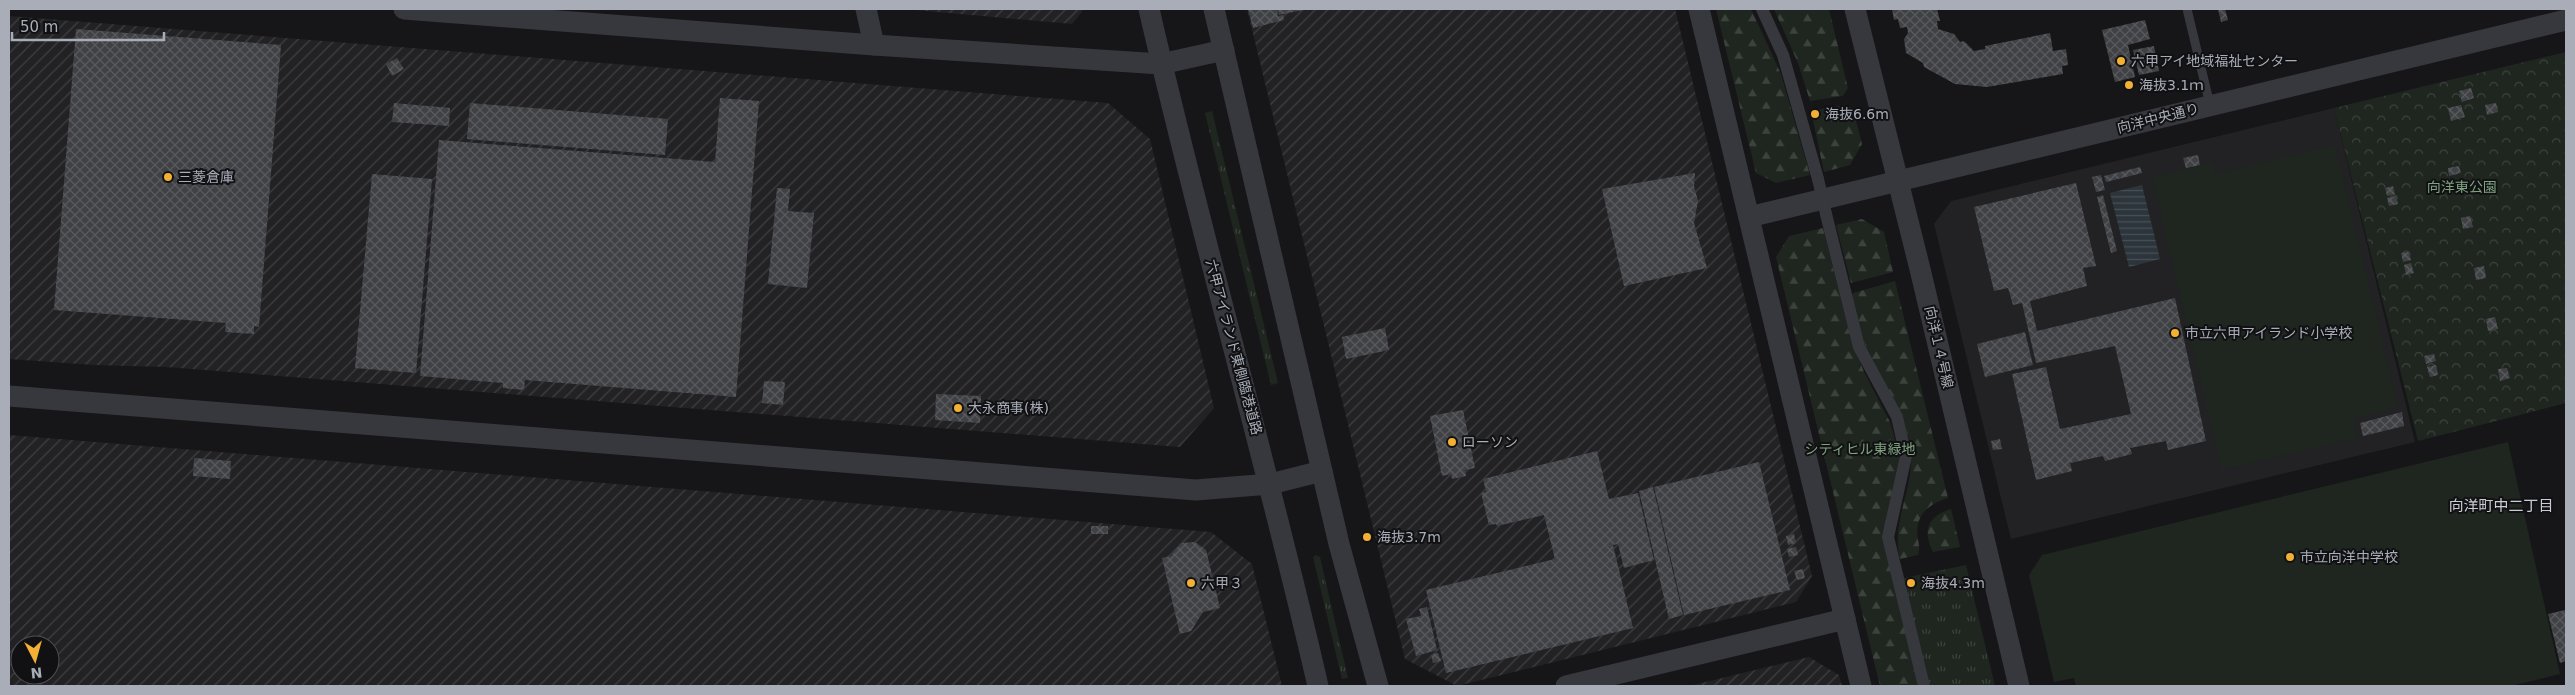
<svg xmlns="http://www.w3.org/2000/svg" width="2575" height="695" font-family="'DejaVu Sans','Noto Sans JP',sans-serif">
<defs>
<pattern id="industrial-furrows" width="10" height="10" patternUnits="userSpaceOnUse" patternTransform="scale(1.25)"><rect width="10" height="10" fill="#222225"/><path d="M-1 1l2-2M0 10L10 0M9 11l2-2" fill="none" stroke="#3f3f43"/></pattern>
<pattern id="grass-tufts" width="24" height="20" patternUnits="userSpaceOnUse" patternTransform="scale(1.25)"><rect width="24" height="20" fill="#1e261f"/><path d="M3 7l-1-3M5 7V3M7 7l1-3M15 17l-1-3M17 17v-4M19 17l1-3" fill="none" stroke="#3c433d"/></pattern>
<pattern id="forest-firs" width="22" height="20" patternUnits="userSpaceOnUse" patternTransform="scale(1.25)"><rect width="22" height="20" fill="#1e261f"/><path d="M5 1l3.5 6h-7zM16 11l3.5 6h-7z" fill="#3c433d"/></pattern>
<pattern id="park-crowns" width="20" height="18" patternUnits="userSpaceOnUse" patternTransform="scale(1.25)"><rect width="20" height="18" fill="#1e261f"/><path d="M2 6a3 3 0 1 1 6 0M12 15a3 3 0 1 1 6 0" fill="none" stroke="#3c433d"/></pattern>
<pattern id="water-rules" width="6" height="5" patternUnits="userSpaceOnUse" patternTransform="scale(1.25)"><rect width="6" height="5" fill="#2c353c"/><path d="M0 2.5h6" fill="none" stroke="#485056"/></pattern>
<pattern id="building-cross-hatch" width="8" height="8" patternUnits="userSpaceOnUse" patternTransform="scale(1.25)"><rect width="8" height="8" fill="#404145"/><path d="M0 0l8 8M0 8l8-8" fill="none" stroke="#595a5e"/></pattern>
</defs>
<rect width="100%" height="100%" fill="#161618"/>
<!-- built -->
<path fill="#222225" d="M2334,108L2415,442L2011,539L1934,224L1951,201Z"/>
<!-- industrial -->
<g fill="url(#industrial-furrows)" fill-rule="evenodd">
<path d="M904,9H1084L1072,24Z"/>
<path d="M1247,9H1675L1812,576L1796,602L1457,686L1405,659Z"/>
<path d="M9,16L1108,103L1150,139L1214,408L1180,447L166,367L94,365L9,359Z"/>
<path d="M9,435L1211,532L1252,564L1282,686H9ZM20,645H50V675H20Z"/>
<path d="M1809,657L1839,675L1842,686H1689Z"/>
</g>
<!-- grass -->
<g fill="url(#grass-tufts)">
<path d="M1212,111L1278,383L1271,385L1205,113Z"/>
<path d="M1316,555L1320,557L1348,678L1342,679L1313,557Z"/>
<path d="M1966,565L1995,686H1930L1904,578Z"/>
</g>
<!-- forest -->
<g fill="url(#forest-firs)">
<path d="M1716,9H1751L1781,74L1810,175L1776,183L1756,173Z"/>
<path d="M1774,9H1829L1848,88L1843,96L1810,101L1798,63Z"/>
<path d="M1845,105L1853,109L1862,144L1850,165L1824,172L1811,111Z"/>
<path d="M1862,219L1884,232L1893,272L1851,283L1836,225Z"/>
<path d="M1823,228L1851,339L1864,372L1890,422L1898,449L1899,460L1888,514L1918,686H1880L1776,257L1789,236Z"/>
<path d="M1895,281L1948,498C1928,504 1914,516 1918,539C1919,545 1920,550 1918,555L1900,559C1890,520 1917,485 1910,446C1904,413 1883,385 1869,355C1861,337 1857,316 1852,296L1853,293Z"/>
<path d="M1951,509L1960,547L1933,552C1922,530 1928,516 1951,509Z"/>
</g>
<!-- park -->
<path fill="url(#park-crowns)" d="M2566,52V403L2418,441L2334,108Z"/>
<!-- garden -->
<g fill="#1e261f">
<path d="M2335,145L2398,407L2353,418L2357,438L2222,470L2152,177L2212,162L2215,174Z"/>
<path d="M2508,442L2560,674L2511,686H2076L2074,678L2054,682L2029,575L2042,555Z"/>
</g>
<!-- water -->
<path fill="url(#water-rules)" d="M2142,185L2160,259L2129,267L2110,193Z"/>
<!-- building -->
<g fill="url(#building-cross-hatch)">
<path d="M1248,9H1277L1278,16L1283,15L1284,20L1253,28Z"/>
<path d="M1278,9H1303V10L1279,15Z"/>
<path d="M1892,9H1937L1940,21H1937L1938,29L1954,34L1960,42L1964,41L1974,51L1985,49V46L2050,33L2053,51L2066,49L2068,65L2062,66L2063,74L1987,87L1955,84L1924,67L1923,63L1906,53L1904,39L1908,33L1907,27L1900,28L1898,19L1894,20Z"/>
<path d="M2218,9H2225L2228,20L2221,22Z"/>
<path d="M2145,20L2150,39L2128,45L2135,77L2115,82L2102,30Z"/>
<path d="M76,29L281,45L259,327L254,326V334L225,332L226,323L54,310Z"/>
<path d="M2154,46L2159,71L2139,75L2133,50Z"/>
<path d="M397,58L404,69L392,76L386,64Z"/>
<path d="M2471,88L2474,98L2462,102L2459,91Z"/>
<path d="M720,98L759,101L736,397L525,380L524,390L503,388V383L420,376L439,140L715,162Z"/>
<path d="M394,103L450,108L449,126L392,122Z"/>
<path d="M470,103L668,119L665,155L467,139Z"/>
<path d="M2496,103L2498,112L2487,115L2485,105Z"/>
<path d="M2461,105L2465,117L2451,121L2448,108Z"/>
<path d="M2198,155L2200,165L2186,168L2183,158Z"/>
<path d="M2459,166L2461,173L2449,176L2448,168Z"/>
<path d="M2140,167L2142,173L2106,182L2104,176Z"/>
<path d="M1695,173L1694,186L1698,201L1694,223L1707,268L1624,286L1602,189Z"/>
<path d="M372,174L432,179L416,373L355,368Z"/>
<path d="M2101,175L2105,190L2096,192L2092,177Z"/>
<path d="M2076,183L2096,266L2083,268L2087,286L2030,301L2037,331L2175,298L2206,441L2168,450L2166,441L2130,448L2132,454L2105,461L2103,456L2070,463L2072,471L2036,480L2012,374L2046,367L2060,429L2131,414L2115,346L2036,363L2022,303L2013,305L2008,288L1994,291L1974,207Z"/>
<path d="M2393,186L2395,194L2387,196L2385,188Z"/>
<path d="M777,188L790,189L788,211L814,213L807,288L768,284Z"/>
<path d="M2103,195L2117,251L2111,253L2097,197Z"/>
<path d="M2396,196L2398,204L2389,206L2387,198Z"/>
<path d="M2470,216L2473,227L2463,229L2461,218Z"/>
<path d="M2409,252L2411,260L2403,262L2401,253Z"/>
<path d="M2411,263L2414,273L2406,275L2404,265Z"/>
<path d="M2484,266L2486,278L2476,280L2474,268Z"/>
<path d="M2495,317L2498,329L2488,331L2486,319Z"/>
<path d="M1385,328L1389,350L1346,359L1342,337Z"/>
<path d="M2025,332L2033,365L1985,377L1977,344Z"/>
<path d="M2434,354L2436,361L2426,364L2424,356Z"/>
<path d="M2436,365L2438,375L2430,377L2427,367Z"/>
<path d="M2507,368L2510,378L2500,381L2498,369Z"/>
<path d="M764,381L785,382L783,405L762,403Z"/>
<path d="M936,394L981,396L980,423L935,420Z"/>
<path d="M1463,410L1475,468L1465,470L1466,476L1452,479L1451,474L1442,476L1430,416Z"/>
<path d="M2402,412L2404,426L2363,436L2360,423Z"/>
<path d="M2000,439L2002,449L1993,450L1991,441Z"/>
<path d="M1597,451L1609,499L1638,493L1654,560L1624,568L1618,544L1613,545L1633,628L1446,673L1426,590L1555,559L1544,515L1497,526L1496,524L1489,525L1481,493L1486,492L1483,479Z"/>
<path d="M194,458L231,461L230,479L193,476Z"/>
<path d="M1759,462L1790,590L1684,615L1654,487Z"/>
<path d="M1653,487L1683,615L1669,619L1639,491Z"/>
<rect x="1091" y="526" width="17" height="8"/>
<path d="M1794,534L1796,543L1788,545L1786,536Z"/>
<path d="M1195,542L1206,550L1220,608L1203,612L1191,631L1180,634L1162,558L1171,556L1181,543Z"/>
<path d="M1796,547L1798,555L1789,557L1787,549Z"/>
<path d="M1803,569L1805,578L1797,580L1794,571Z"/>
<path d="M1427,607L1437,650L1416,656L1406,619L1421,616L1419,609Z"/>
<path d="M2565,610L2566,661L2560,663L2548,614Z"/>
<path d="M1438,653L1441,661L1433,663L1431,655Z"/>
</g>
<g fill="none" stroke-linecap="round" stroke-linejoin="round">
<!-- service -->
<path stroke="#37383d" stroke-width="9" d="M2187,9L2210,105"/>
<!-- pedestrian -->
<g stroke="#37383d" stroke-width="12">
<path d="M1762,9L1783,55L1818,179"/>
<path d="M1826,214L1859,347L1897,417L1906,456L1888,537L1924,686"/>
</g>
<!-- tertiary -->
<g stroke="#37383d" stroke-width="21">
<path d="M404,9L874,45L1161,64L1224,50"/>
<path d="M866,9L874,45"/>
<path d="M1149,9C1201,236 1266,459 1318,686"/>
<path d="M1214,9L1339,544L1378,686"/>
<path d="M1699,9L1861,686"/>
<path d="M1855,9L1920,269L2019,686"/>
<path d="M1749,217L2566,20"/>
<path d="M9,396L1196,490L1270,484L1322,471"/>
<path d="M1566,686L1845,619"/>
</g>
<!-- pedestrian-bridge -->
<path stroke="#37383d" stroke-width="12" d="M1818,179L1826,214"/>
</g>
<!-- markers -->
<g fill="#f2b134" stroke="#111113" stroke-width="2">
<circle cx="2121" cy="61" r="5"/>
<circle cx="2129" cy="85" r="5"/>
<circle cx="1815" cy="114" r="5"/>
<circle cx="168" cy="177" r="5"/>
<circle cx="2175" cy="333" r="5"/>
<circle cx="958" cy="408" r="5"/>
<circle cx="1452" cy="442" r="5"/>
<circle cx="1367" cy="537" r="5"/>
<circle cx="2290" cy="557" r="5"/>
<circle cx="1191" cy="583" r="5"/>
<circle cx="1911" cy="583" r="5"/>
</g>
<g text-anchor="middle" stroke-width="4" stroke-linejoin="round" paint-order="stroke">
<!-- poi labels -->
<g font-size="14" fill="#a8adb8" stroke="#111113" text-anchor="start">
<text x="2131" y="66">六甲アイ地域福祉センター</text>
<text x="2139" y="90">海抜3.1ｍ</text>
<text x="1825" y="119">海抜6.6m</text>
<text x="178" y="182">三菱倉庫</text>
<text x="2185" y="338">市立六甲アイランド小学校</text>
<text x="968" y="413">大永商事(株)</text>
<text x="1462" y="447">ローソン</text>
<text x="1377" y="542">海抜3.7m</text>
<text x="2300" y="562">市立向洋中学校</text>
<text x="1201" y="588">六甲３</text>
<text x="1921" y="588">海抜4.3m</text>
</g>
<!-- street labels -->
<g font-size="14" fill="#a8adb8" stroke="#111113">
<text transform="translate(2158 118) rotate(-14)" y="5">向洋中央通り</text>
<text transform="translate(1234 347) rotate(75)" y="5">六甲アイランド東側臨港道路</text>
<text transform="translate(1939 347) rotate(77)" y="5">向洋１４号線</text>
</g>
<!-- park labels -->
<g font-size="14" fill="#7fa381" stroke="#111113">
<text x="2462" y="192">向洋東公園</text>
<text x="1860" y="454">シティヒル東緑地</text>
</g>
<!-- neighbourhood labels -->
<g font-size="15" fill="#c9ccd4" stroke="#111113">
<text x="2501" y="511">向洋町中二丁目</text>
</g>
</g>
<!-- border -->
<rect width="2575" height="695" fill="none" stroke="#a8adb8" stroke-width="20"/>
<!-- north arrow -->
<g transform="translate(35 660) rotate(174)"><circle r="24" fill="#111113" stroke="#4d4f55"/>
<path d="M0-4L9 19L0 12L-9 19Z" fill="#f2b134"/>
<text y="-8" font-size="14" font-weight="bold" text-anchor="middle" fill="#a8adb8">N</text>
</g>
<!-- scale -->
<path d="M12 32v8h152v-8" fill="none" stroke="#a8adb8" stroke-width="2.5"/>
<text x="20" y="32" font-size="15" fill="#a8adb8" stroke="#111113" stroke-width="4" paint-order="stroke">50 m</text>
</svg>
